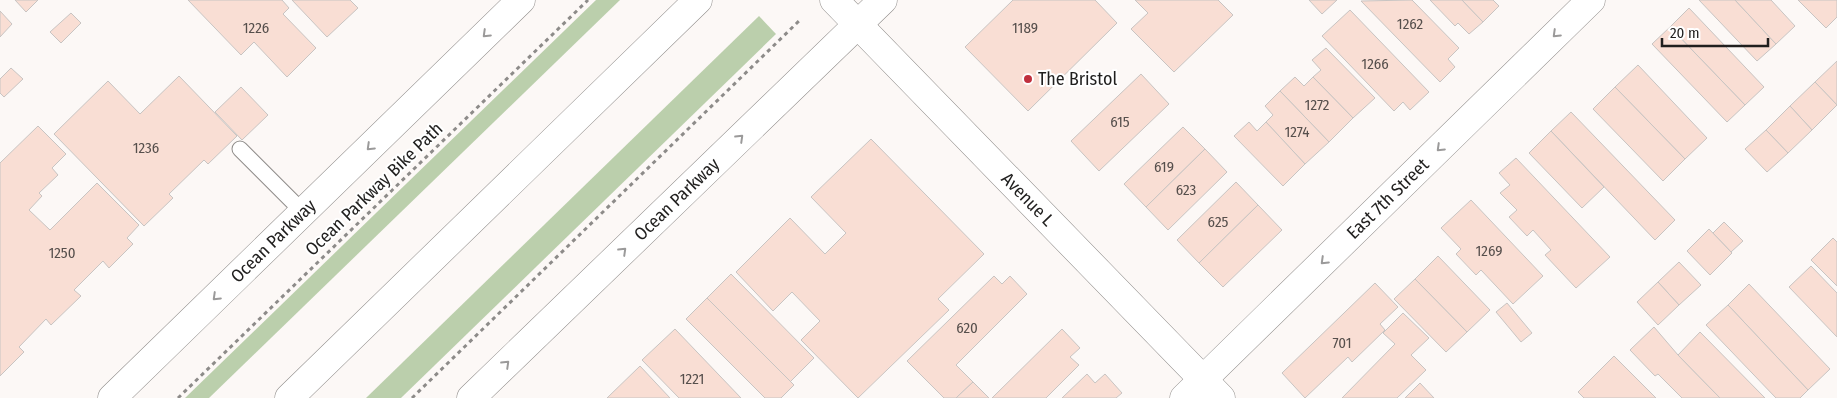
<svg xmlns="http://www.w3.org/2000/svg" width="1837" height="398" font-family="'Fira Sans Condensed',sans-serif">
<rect width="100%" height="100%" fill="#fcf8f6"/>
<!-- green -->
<g fill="#bbcfac">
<path d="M596,0H620L209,398H185Z"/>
<path d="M759,16L776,34L401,398H366Z"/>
</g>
<!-- building -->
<g fill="#f9ded4" stroke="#c8c4c2">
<path d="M15,0H38L26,12Z"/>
<path d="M188,0H282L289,8L283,14L316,48L287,77L254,42L241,55Z"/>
<path d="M292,0H350L358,8L327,37Z"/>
<path d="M1013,0H1095L1117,23L1028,111L965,47Z"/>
<path d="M1135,0H1218L1233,15L1174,72L1131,29L1148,13Z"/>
<path d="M1309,0H1337L1322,14Z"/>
<path d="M1412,0L1459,48L1448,59L1455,67L1440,82L1361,1Z"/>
<path d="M1430,0H1462L1483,22L1469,34L1458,23L1455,26Z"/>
<path d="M1462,0H1493L1499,6L1483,22Z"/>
<path d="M1699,0H1735L1776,44L1757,61Z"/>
<path d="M1735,0H1771L1795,26L1776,44Z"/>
<path d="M1798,0H1837V17L1826,28Z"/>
<path d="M1689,8L1764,87L1745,105L1670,27Z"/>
<path d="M1350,10L1429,92L1410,110L1403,102L1394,111L1322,36Z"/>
<path d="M0,11L12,24L0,37Z"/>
<path d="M71,13L81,23L61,43L50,32Z"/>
<path d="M1670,27L1745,105L1727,122L1652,44Z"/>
<path d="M1326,48L1375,98L1353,118L1313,77L1321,70L1312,60Z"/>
<path d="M1837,61V105L1815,82Z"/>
<path d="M1638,65L1707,138L1685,159L1615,87Z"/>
<path d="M11,68L23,79L4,97L0,93V79Z"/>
<path d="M1141,74L1169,104L1099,171L1071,141Z"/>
<path d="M179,76L237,136L208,164L204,160L169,194L173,198L144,226L54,134L108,81L140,114Z"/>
<path d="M1295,77L1304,86L1313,77L1353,118L1329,142L1280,91Z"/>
<path d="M1815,82L1837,105L1812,130L1790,106Z"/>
<path d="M241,87L268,115L242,140L215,112Z"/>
<path d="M1615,87L1685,159L1663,181L1593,109Z"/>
<path d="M1280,91L1329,142L1305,164L1266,122L1273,115L1265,106Z"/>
<path d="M1790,106L1812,130L1788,153L1766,130Z"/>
<path d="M1571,112L1675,220L1655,240L1551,131Z"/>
<path d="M1249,122L1257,131L1266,122L1305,164L1283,186L1234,136Z"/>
<path d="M38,126L66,154L52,168L58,175L39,193L42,196L29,210L50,230L97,183L139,225L127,238L133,244L109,268L103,261L74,290L81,296L51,325L46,319L19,347L24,352L0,376V163Z"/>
<path d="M1183,127L1205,149L1146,207L1124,184Z"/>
<path d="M1766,130L1788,153L1767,172L1745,149Z"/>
<path d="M1551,131L1604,187L1582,208L1529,153Z"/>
<path d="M871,139L984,254L938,299L949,310L858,398L801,340L820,321L792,292L773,311L736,272L790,218L825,254L846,233L811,197Z"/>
<path d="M1205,149L1227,172L1168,230L1146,207Z"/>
<path d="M1516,158L1610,257L1576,288L1545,255L1551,250L1533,230L1527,236L1509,217L1517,210L1500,193L1510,185L1499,173Z"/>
<path d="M1236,182L1258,205L1199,263L1177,240Z"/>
<path d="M1471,200L1543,276L1513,304L1481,270L1476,275L1456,254L1461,249L1441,228Z"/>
<path d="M1258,205L1282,230L1223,287L1199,263Z"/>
<path d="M1724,222L1743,241L1731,252L1713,233Z"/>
<path d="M1709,229L1732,253L1710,275L1687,251Z"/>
<path d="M1833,238L1837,242V286L1811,260Z"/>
<path d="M1438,256L1490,310L1467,332L1415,279Z"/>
<path d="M1679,262L1701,285L1679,305L1658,282Z"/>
<path d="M1811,266L1837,293V337L1789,287Z"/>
<path d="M731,274L814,358L790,382L707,298Z"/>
<path d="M994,276L1002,284L1010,276L1027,294L956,365L973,382L956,398H944L907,361Z"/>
<path d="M1415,279L1467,332L1446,352L1394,299Z"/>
<path d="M1658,282L1679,305L1658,325L1637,302Z"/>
<path d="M1375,283L1398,307L1380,324L1385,330L1352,362L1348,357L1305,398L1282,373Z"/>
<path d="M1749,284L1830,369L1808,390L1728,305Z"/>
<path d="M707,298L794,385L781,398H765L686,319Z"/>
<path d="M1507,303L1532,333L1521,342L1496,312Z"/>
<path d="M1728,305L1808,390L1800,398H1776L1706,325Z"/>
<path d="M1403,313L1429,338L1411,355L1426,370L1397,398H1342L1395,344L1383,333Z"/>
<path d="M1654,327L1678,355L1720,398H1682L1658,374L1655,376L1630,350Z"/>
<path d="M675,329L741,398H679L642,360Z"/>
<path d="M1062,329L1080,348L1070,357L1079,365L1046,398H992Z"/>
<path d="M1700,332L1765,398H1720L1678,355Z"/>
<path d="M1614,356L1656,398H1584L1578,392Z"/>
<path d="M640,366L670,398H607Z"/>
<path d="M1087,374L1095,383L1105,374L1122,393L1116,398H1062Z"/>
<path d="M973,382L989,398H956Z"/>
<path d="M1420,383L1434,398H1405Z"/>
</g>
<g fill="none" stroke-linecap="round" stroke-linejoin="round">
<!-- lane casing -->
<g stroke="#8f8c8a" stroke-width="17">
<path id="lane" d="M240,149L303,212"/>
</g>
<!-- street casing -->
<g stroke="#8f8c8a" stroke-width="29">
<g id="street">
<path id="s1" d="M834,0L1221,398"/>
<path id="s2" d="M112,398L521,0"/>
<path id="s3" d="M471,398L883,0"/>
<path id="s4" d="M1184,398L1591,0"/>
</g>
</g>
<!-- primary casing -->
<g stroke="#8f8c8a" stroke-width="29">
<path id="primary" d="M289,398L698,0"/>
</g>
<!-- path -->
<g stroke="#8d8b89" stroke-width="3" stroke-dasharray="4 4" stroke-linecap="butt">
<path d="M178,398L588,0"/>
<path d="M412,398L801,19"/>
</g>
<!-- lane -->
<use href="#lane" stroke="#fff" stroke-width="15"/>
<!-- street -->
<use href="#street" stroke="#fff" stroke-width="28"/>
<!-- primary -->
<use href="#primary" stroke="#fff" stroke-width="28"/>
</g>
<!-- one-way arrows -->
<defs><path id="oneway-chevron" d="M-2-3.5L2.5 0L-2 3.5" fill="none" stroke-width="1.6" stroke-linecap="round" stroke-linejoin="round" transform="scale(1.25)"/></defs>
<g stroke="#9b9a9a">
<use href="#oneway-chevron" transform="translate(486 34) rotate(136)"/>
<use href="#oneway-chevron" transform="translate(1556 34) rotate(136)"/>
<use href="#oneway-chevron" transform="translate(740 138) rotate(-44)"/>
<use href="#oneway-chevron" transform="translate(370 147) rotate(136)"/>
<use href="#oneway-chevron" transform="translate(1440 148) rotate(136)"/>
<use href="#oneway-chevron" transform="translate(623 251) rotate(-44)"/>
<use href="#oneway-chevron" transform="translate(1324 261) rotate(136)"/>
<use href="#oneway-chevron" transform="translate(216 297) rotate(136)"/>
<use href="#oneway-chevron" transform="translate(506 364) rotate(-44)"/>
</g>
<!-- markers -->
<circle fill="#c0303e" stroke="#fff" stroke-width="2" cx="1028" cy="79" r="5"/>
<g text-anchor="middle" stroke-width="4" stroke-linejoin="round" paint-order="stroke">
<!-- number labels -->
<g font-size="15" fill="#564f4c">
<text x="1410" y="29">1262</text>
<text x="256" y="33">1226</text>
<text x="1025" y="33">1189</text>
<text x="1375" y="69">1266</text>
<text x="1317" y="110">1272</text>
<text x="1120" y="127">615</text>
<text x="1297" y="137">1274</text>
<text x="146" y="153">1236</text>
<text x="1164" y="172">619</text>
<text x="1186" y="195">623</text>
<text x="1218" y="227">625</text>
<text x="1489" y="256">1269</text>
<text x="62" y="258">1250</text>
<text x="967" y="333">620</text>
<text x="1342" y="348">701</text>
<text x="692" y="384">1221</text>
</g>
<!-- poi labels -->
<g font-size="18" fill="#201f1e" stroke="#fff" text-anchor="start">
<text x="1038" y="85">The Bristol</text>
</g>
<!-- street labels -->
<g font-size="18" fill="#201f1e" stroke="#fff">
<text transform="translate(374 189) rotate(-44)" y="6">Ocean Parkway Bike Path</text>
<text dy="6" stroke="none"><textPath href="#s3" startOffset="286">Ocean Parkway</textPath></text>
<text dy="6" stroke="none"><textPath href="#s1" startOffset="278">Avenue L</textPath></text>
<text dy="6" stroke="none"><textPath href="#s4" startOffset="285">East 7th Street</textPath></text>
<text dy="6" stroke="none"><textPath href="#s2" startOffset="225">Ocean Parkway</textPath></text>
</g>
</g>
<!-- scale -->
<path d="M1662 38v8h106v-8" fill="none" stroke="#201f1e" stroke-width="2.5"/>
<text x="1670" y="38" font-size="15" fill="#201f1e" stroke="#ffffff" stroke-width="4" paint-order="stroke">20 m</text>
</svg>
